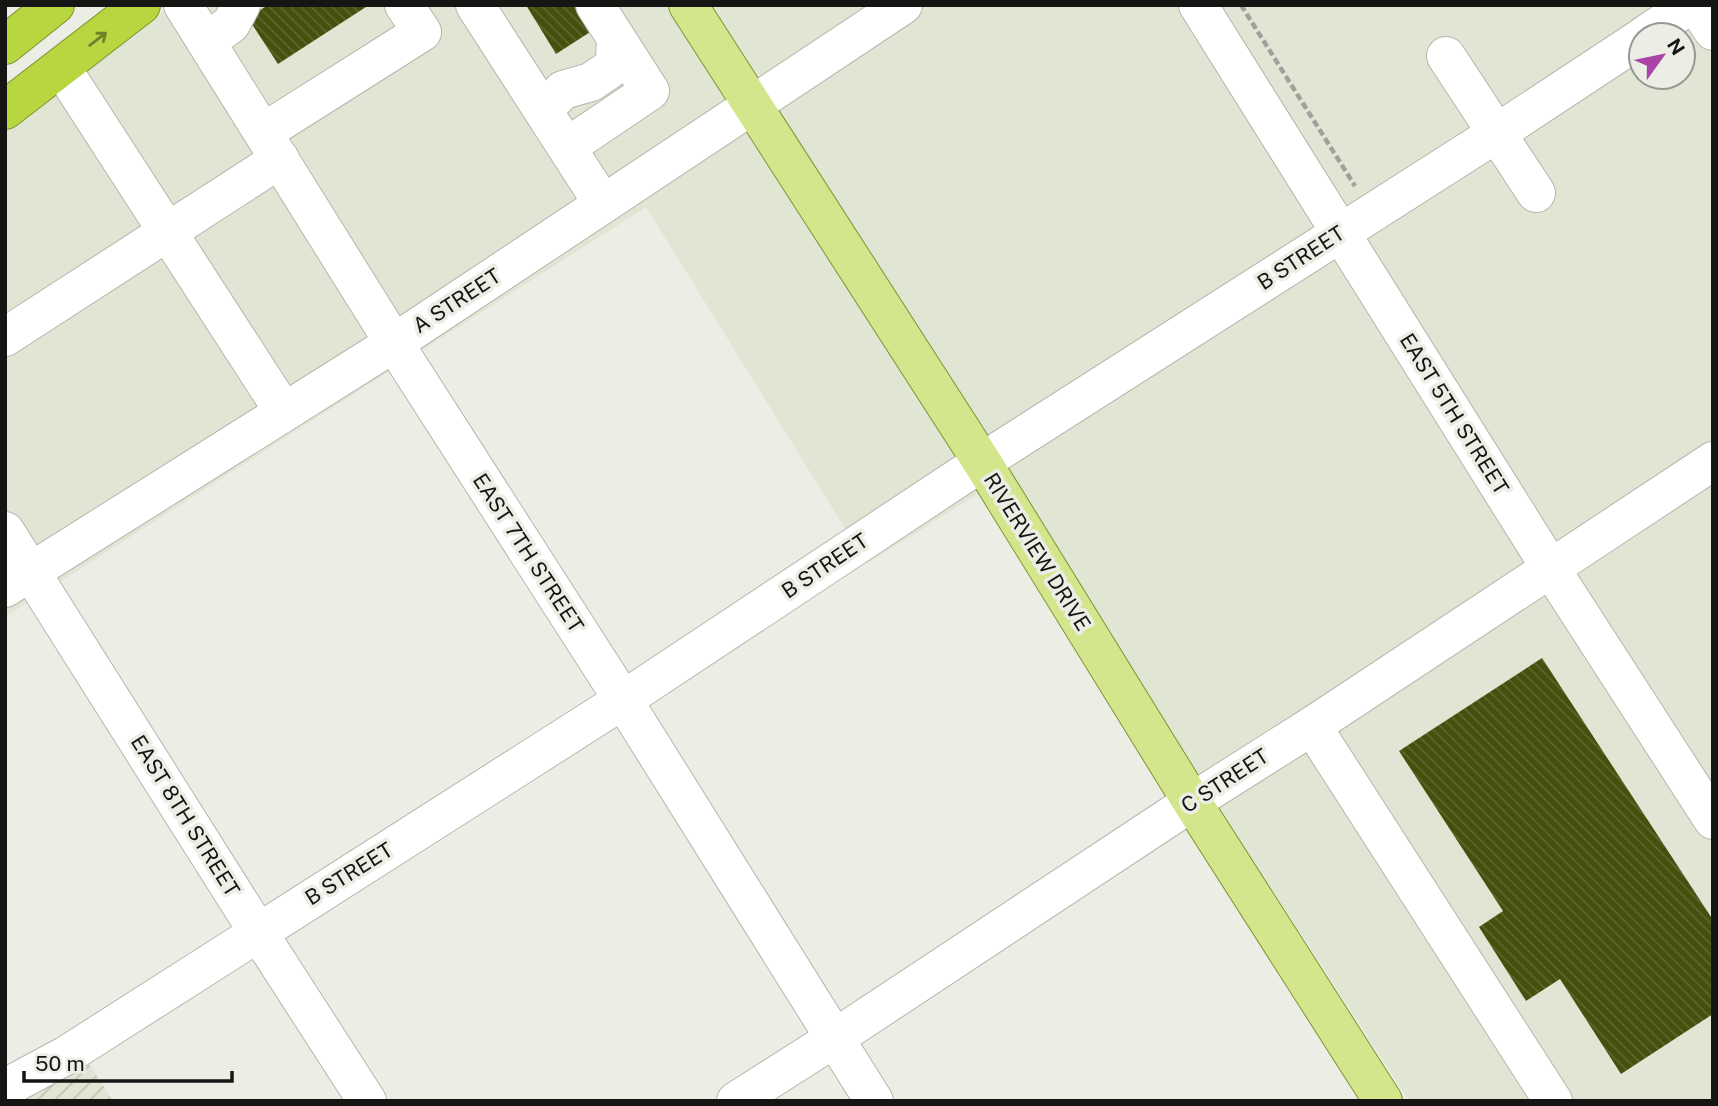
<svg xmlns="http://www.w3.org/2000/svg" width="1718" height="1106" font-family="'Public Sans',sans-serif">
<defs>
<pattern id="industrial-furrows" width="10" height="10" patternUnits="userSpaceOnUse" patternTransform="scale(1.75)"><rect width="10" height="10" fill="#e0e5d4"/><path d="M-1 1l2-2M0 10L10 0M9 11l2-2" fill="none" stroke="#bfc4b5"/></pattern>
<pattern id="building-back-hatch" width="6" height="6" patternUnits="userSpaceOnUse" patternTransform="scale(1.75)"><rect width="6" height="6" fill="#44510d"/><path d="M-1 5l2 2M0 0l6 6M5-1l2 2" fill="none" stroke="#5b662f"/></pattern>
</defs>
<rect width="100%" height="100%" fill="#eceee5"/>
<!-- built -->
<path fill="#e0e5d4" fill-rule="evenodd" d="M170,5H1713V1101H1409L1006,476L867,564L646,207L5,617V131L141,31ZM1641,35H1683V77H1641Z"/>
<!-- industrial -->
<path fill="url(#industrial-furrows)" d="M85,1058L113,1101H19Z"/>
<!-- building -->
<g fill="url(#building-back-hatch)">
<path d="M268,5H369L278,64L248,18Z"/>
<path d="M526,5H589L601,25L556,54Z"/>
<path d="M1542,658L1713,920V1014L1621,1074L1560,979L1526,1001L1479,927L1503,911L1399,751Z"/>
</g>
<g fill="none" stroke-linecap="round" stroke-linejoin="round">
<!-- minor casing -->
<g stroke="#b5b7ae" stroke-width="40">
<g id="minor">
<path d="M183,5L394,343L623,700L874,1101"/>
<path d="M475,5L603,204"/>
<path d="M1198,5L1551,569L1713,820"/>
<path d="M1696,5L1713,31"/>
<path d="M1645,35L1690,5"/>
<path d="M206,42L231,24L241,5"/>
<path d="M1446,56L1536,193"/>
<path d="M61,67L284,412"/>
<path d="M555,98L563,90L591,82L610,69L615,60L616,38"/>
<path d="M264,132L422,32L404,5"/>
<path d="M567,147L650,91L595,5"/>
<path d="M5,337L280,159"/>
<path d="M5,531L258,932L367,1101"/>
<path d="M5,588L394,343L903,5"/>
<path d="M1312,726L1553,1101"/>
<path d="M5,1088L65,1056L623,700L982,462L1497,133L1641,38"/>
<path d="M736,1101L835,1038L1192,802L1312,726L1713,461"/>
</g>
</g>
<!-- major casing -->
<g stroke="#7f9330" stroke-width="40">
<path id="major" d="M688,5L982,462L1192,802L1383,1101"/>
</g>
<!-- highway casing -->
<g stroke="#7f9330" stroke-width="40">
<g id="highway">
<path d="M5,45L55,5"/>
<path d="M5,110L141,5"/>
</g>
</g>
<!-- path -->
<path stroke="#9fa19a" stroke-width="4.5" stroke-dasharray="7 3.5" stroke-linecap="butt" d="M1241,5L1355,186"/>
<!-- minor -->
<use href="#minor" stroke="#fff" stroke-width="38"/>
<!-- major -->
<use href="#major" stroke="#d4e68c" stroke-width="38"/>
<!-- highway -->
<use href="#highway" stroke="#b8d63f" stroke-width="38"/>
</g>
<!-- one-way arrows -->
<defs><path id="oneway-shaft" d="M-6 0H5M1.5-3L5.5 0L1.5 3" fill="none" stroke-width="1.6" stroke-linecap="round" stroke-linejoin="round" transform="scale(1.75)"/></defs>
<use stroke="#6f802b" href="#oneway-shaft" transform="translate(98 39) rotate(-38)"/>
<g text-anchor="middle" stroke-width="7" stroke-linejoin="round" paint-order="stroke">
<!-- street labels -->
<g font-size="21" fill="#151613" stroke="#eceee5">
<text transform="translate(1301 258) rotate(-33)" y="7">B STREET</text>
<text transform="translate(457 301) rotate(-33)" y="7">A STREET</text>
<text transform="translate(1454 414) rotate(58)" y="7">EAST 5TH STREET</text>
<text transform="translate(1037 552) rotate(58)" y="7">RIVERVIEW DRIVE</text>
<text transform="translate(528 553) rotate(57)" y="7">EAST 7TH STREET</text>
<text transform="translate(825 566) rotate(-34)" y="7">B STREET</text>
<text transform="translate(1225 781) rotate(-33)" y="7">C STREET</text>
<text transform="translate(185 816) rotate(58)" y="7">EAST 8TH STREET</text>
<text transform="translate(349 874) rotate(-32)" y="7">B STREET</text>
</g>
</g>
<!-- border -->
<rect width="1718" height="1106" fill="none" stroke="#151613" stroke-width="14"/>
<!-- north arrow -->
<g transform="translate(1662 56) rotate(57)"><circle r="33" fill="#eceee5" stroke="#969891" stroke-width="2"/>
<path d="M0-5L12 26L0 18L-12 26Z" fill="#ac43a6"/>
<text y="-10" font-size="19" font-weight="bold" text-anchor="middle" fill="#151613">N</text>
</g>
<!-- scale -->
<path d="M24 1071v10h208v-10" fill="none" stroke="#151613" stroke-width="3.5"/>
<text x="35" y="1071" font-size="21" fill="#151613" stroke="#eceee5" stroke-width="5" paint-order="stroke">50 m</text>
</svg>
